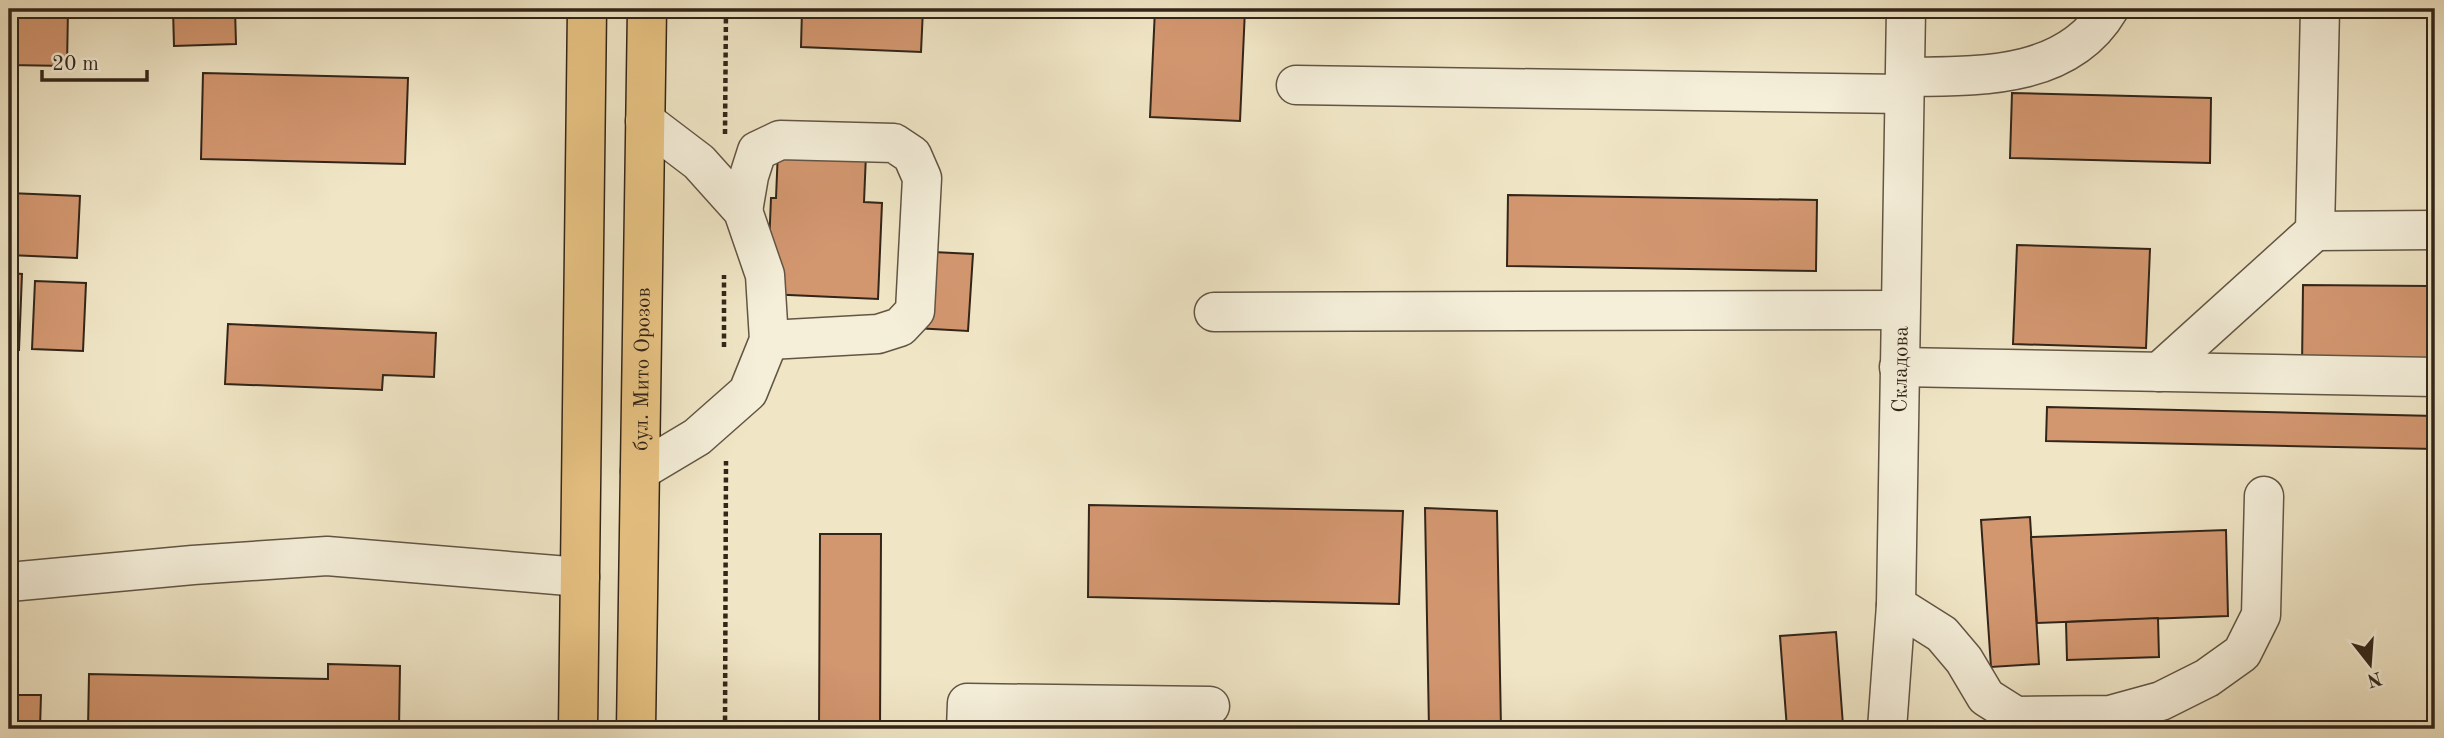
<svg xmlns="http://www.w3.org/2000/svg" width="2444" height="738" font-family="'Old Standard TT',serif">
<rect width="100%" height="100%" fill="#f0e6c6"/>
<filter id="stains"><feTurbulence type="fractalNoise" baseFrequency=".00286" numOctaves="4"/><feColorMatrix values="0 0 0 0 .2 0 0 0 0 .09 0 0 0 0 .02 0 0 0 .5 -.17"/></filter>
<radialGradient id="worn" r=".72"><stop offset=".6" stop-color="#630" stop-opacity="0"/><stop offset="1" stop-color="#630" stop-opacity=".3"/></radialGradient>
<!-- building -->
<g fill="#d39770" stroke="#322519" stroke-width="2">
<path d="M9,9H68L67,66L9,65Z"/>
<path d="M173,9H235L236,44L174,46Z"/>
<path d="M802,9H923L921,52L801,47Z"/>
<path d="M1155,9H1245L1240,121L1150,117Z"/>
<path d="M203,73L408,78L405,164L201,159Z"/>
<path d="M2012,93L2211,98L2210,163L2010,158Z"/>
<path d="M778,150L866,154L864,202L882,203L878,299L767,294L771,198H776Z"/>
<path d="M9,193L80,196L77,258L9,255Z"/>
<path d="M1508,195L1817,200L1816,271L1507,266Z"/>
<path d="M2017,245L2150,249L2146,348L2013,344Z"/>
<path d="M913,251L973,254L968,331L915,328Z"/>
<path d="M9,273L22,274L19,350L9,349Z"/>
<path d="M35,281L86,283L83,351L32,349Z"/>
<path d="M2303,285L2428,286L2427,367H2302Z"/>
<path d="M228,324L436,333L434,377L383,375L382,390L225,384Z"/>
<path d="M2047,407L2435,416V449L2046,441Z"/>
<path d="M1089,505L1403,511L1399,604L1088,597Z"/>
<path d="M1425,508L1497,511L1501,729H1429Z"/>
<path d="M2030,517L2039,664L1991,667L1981,520Z"/>
<path d="M2226,530L2228,616L2037,623L2031,537Z"/>
<path d="M820,534H881L880,729H819Z"/>
<path d="M2158,618L2159,657L2067,660L2066,622Z"/>
<path d="M1836,632L1843,725L1787,729L1780,636Z"/>
<path d="M328,664L400,666L399,729H88L89,674L328,679Z"/>
<path d="M9,695H41L40,729H9Z"/>
</g>
<g fill="none" stroke-linecap="round" stroke-linejoin="round">
<!-- minor casing -->
<g stroke="#625544" stroke-width="41">
<g id="minor">
<path d="M1905,77C1977,76 2067,80 2109,9"/>
<path d="M1296,85L1904,94"/>
<path d="M743,211L749,176L757,151L780,140L894,143L912,155L922,178L915,311L900,327L878,334L769,340"/>
<path d="M2315,231L2435,230"/>
<path d="M1214,312L1900,310"/>
<path d="M1899,367L2435,377"/>
<path d="M2159,372L2315,231L2320,9"/>
<path d="M640,471L697,437L748,392L769,340L765,275L743,211L699,162L645,121"/>
<path d="M9,582L193,565L327,556L580,577"/>
<path d="M1896,605L1942,634L1964,660L1986,697L2016,716L2110,715L2161,701L2207,678L2242,653L2261,615L2264,496"/>
<path d="M966,729L967,703L1210,706"/>
<path id="s1" d="M1887,729L1896,605L1906,9"/>
</g>
</g>
<!-- major casing -->
<g stroke="#322519" stroke-width="41">
<g id="major">
<path d="M578,729L587,9"/>
<path id="s2" d="M636,729L647,9"/>
</g>
</g>
<!-- path -->
<g stroke="#322519" stroke-width="4.5" stroke-dasharray="5 3.5" stroke-linecap="butt">
<path d="M725,134L726,9"/>
<path d="M724,347V275"/>
<path d="M725,729L726,461"/>
</g>
<!-- minor -->
<use href="#minor" stroke="#f5efda" stroke-width="38"/>
<!-- major -->
<use href="#major" stroke="#e8c383" stroke-width="38"/>
</g>
<g text-anchor="middle" stroke-width="6" stroke-linejoin="round" paint-order="stroke">
<!-- street labels -->
<g font-size="21" fill="#322519" stroke="#f5efda">
<text dy="7" stroke="none"><textPath href="#s2" startOffset="360">бул. Мито Орозов</textPath></text>
<text dy="7" stroke="none"><textPath href="#s1" startOffset="360">Складова</textPath></text>
</g>
</g>
<!-- margin -->
<rect width="2444" height="738" fill="none" stroke="#f0e6c6" stroke-width="35"/>
<rect x="10" y="10" width="2423" height="717" fill="none" stroke="#322519" stroke-width="3.5"/>
<rect x="18" y="18" width="2409" height="703" fill="none" stroke="#322519" stroke-width="2"/>
<!-- north arrow -->
<g transform="translate(2370 664) rotate(163)" stroke="#f5efda" stroke-width="5" paint-order="stroke">
<path d="M0-5L12 26L0 18L-12 26Z" fill="#322519"/>
<text y="-10" font-size="19" font-weight="bold" text-anchor="middle" fill="#322519">N</text>
</g>
<!-- scale -->
<path d="M42 70v10h105v-10" fill="none" stroke="#322519" stroke-width="3.5"/>
<text x="52" y="70" font-size="21" fill="#322519" stroke="#f5efda" stroke-width="5" paint-order="stroke">20 m</text>
<rect width="100%" height="100%" filter="url(#stains)"/>
<rect width="100%" height="100%" fill="url(#worn)"/>
</svg>
